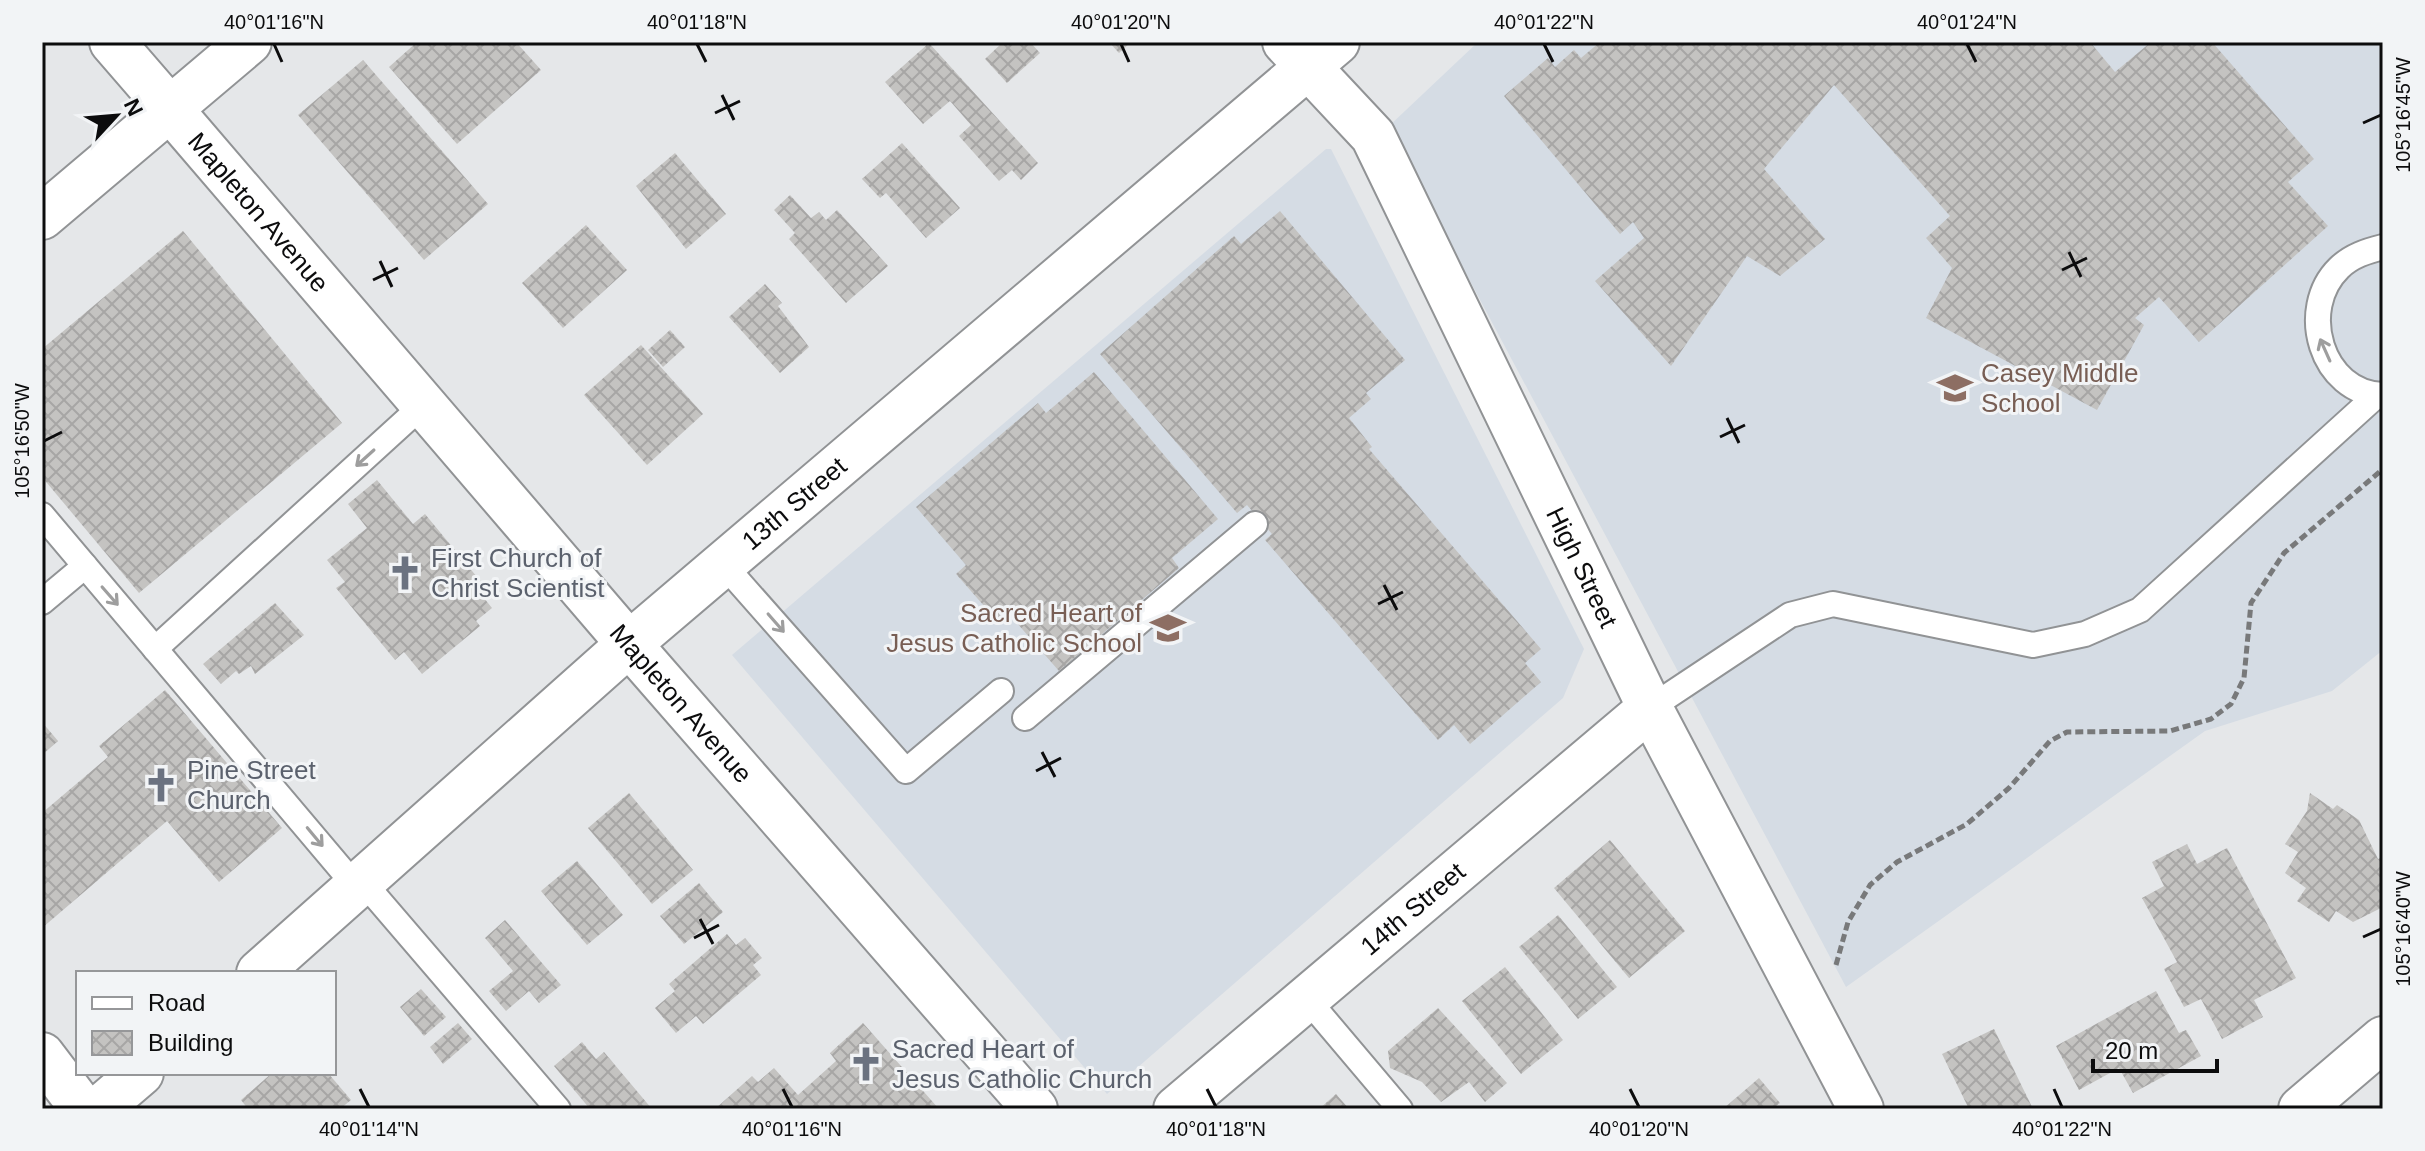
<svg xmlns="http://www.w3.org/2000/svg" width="2425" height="1151" font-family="Arial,sans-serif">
<defs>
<pattern id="building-cross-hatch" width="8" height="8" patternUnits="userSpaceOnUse" patternTransform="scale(2)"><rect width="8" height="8" fill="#c4c3c1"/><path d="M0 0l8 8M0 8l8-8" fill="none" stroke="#a7a6a5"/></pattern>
</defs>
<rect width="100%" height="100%" fill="#e5e7e9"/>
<!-- built -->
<g fill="#d5dce4">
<path d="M1478,42H2383V650L2332,691L2205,731L1846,987L1388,127Z"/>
<path d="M1326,149H1331L1584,649L1563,698L1107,1094L732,655Z"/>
</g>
<!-- building -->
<g fill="url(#building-cross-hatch)">
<path d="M417,42H516L541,70L457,144L389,67Z"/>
<path d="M1003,42H1030L1040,53L1007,83L985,59Z"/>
<path d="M1109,42H1131L1119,53Z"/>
<path d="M1600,42H2090L2115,72L2151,42H2212L2314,159L2288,182L2328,226L2199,342L2159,297L2135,318L2144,325L2097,410L1926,318L1952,268L1926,238L1950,216L1834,85L1764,169L1825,239L1780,276L1747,256L1671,366L1595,281L1644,238L1633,222L1620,234L1504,96L1548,58L1555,67L1574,50L1581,58Z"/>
<path d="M929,43L1038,163L1021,180L1012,170L999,181L959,136L971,125L950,101L923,124L885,82Z"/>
<path d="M363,60L488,204L424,260L298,115Z"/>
<path d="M902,143L960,208L926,238L886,193L880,198L862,179Z"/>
<path d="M675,153L726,214L686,249L636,186Z"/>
<path d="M790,195L811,218L819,212L826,220L837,210L888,266L846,303L789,239L795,233L774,210Z"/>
<path d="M1280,211L1405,360L1366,393L1371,399L1349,418L1372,447L1369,449L1541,649L1525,663L1541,682L1470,744L1454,725L1438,740L1265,540L1272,534L1247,505L1237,513L1100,354L1234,236L1241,244Z"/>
<path d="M586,225L627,270L563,328L522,283Z"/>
<path d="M183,231L342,423L139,593L42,477V349Z"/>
<path d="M765,284L782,303L778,306L809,347L780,373L729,317Z"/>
<path d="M670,330L685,347L663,367L648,350Z"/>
<path d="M641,345L703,414L647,465L584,395Z"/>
<path d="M1094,372L1218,519L1172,558L1179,568L1059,671L1009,614L999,623L956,574L966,565L916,507L1038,403L1046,413Z"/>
<path d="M377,480L413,524L425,514L482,583L476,588L492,608L476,621L480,626L422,674L404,652L395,660L336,588L345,582L327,560L367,528L348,504Z"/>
<path d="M275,603L304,635L255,674L251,666L239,674L236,671L221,684L203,664Z"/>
<path d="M165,690L282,828L219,882L167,821L42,928V813L108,757L99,746Z"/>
<path d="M42,722L58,741L42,755Z"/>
<path d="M629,793L693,870L652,904L588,828Z"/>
<path d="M2310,793L2333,809L2337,805L2359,820L2378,859L2383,857V907L2353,922L2336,911L2329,922L2297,901L2306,888L2285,873L2298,852L2285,844L2307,811Z"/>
<path d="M1610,840L1685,931L1629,978L1554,888Z"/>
<path d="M2187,844L2197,864L2227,848L2296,978L2254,1000L2263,1017L2222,1039L2201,999L2184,1007L2164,969L2177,962L2142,898L2164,886L2152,862Z"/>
<path d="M577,861L623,915L587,945L541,891Z"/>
<path d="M699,883L723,912L684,944L660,916Z"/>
<path d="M1558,915L1617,987L1578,1019L1519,947Z"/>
<path d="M505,920L561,985L539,1003L529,991L506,1011L489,991L513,971L485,938Z"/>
<path d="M727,934L736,945L745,938L762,958L753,965L761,975L703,1024L696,1016L676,1033L655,1008L675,991L669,984Z"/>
<path d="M1505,967L1563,1040L1521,1074L1462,1001Z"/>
<path d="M421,989L446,1017L424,1036L400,1007Z"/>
<path d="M2156,991L2179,1033L2186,1030L2201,1056L2133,1093L2119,1068L2079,1090L2056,1046Z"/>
<path d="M1438,1008L1507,1083L1485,1102L1469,1082L1441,1102L1422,1082L1390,1068L1388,1051Z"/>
<path d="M458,1023L472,1039L443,1064L430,1047Z"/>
<path d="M863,1023L939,1109H715L752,1076L758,1082L774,1068L798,1095L836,1061L830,1053Z"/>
<path d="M1994,1029L2033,1109H1969L1942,1054Z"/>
<path d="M582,1042L596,1059L604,1052L652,1109H590L554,1066Z"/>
<path d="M272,1073H328L351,1100L340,1109H248L241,1100Z"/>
<path d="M1759,1078L1780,1103L1772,1109H1723Z"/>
<path d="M1336,1094L1349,1109H1319Z"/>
</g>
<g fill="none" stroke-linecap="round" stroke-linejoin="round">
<!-- lane casing -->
<g stroke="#919395" stroke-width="28">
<g id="lane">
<path d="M2383,247C2367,251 2351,256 2339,268C2297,309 2321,393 2383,395"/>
<path d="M42,515L358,889"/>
<path d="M724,565L906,771L1001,691"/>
<path d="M42,602L85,566"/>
<path d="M155,649L423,405"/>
<path d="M1650,708L1790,615L1833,604L2033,645L2085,634L2140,610L2377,395"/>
<path d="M1025,718L1255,524"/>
<path d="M364,883L558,1109"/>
<path d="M1307,999L1400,1109"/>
</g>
</g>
<!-- street casing -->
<g stroke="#919395" stroke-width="48">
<g id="street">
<path id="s1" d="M1285,42L1373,136L1650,708L1861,1109"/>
<path id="s2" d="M170,109L629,644L1035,1109"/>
<path id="s3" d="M1176,1109L1650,708"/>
<path d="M2301,1109L2383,1039"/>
</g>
</g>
<!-- secondary casing -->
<g stroke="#919395" stroke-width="48">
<g id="secondary">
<path d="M112,42L170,109"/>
<path id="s4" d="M259,973L629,644L1337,42"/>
<path d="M42,1055L83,1109"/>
<path d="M99,1109L141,1073"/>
</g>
</g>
<!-- primary casing -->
<g stroke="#919395" stroke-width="48">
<path id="primary" d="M42,217L249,42"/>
</g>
<!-- path -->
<path stroke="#78797a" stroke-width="5" stroke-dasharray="8 4" stroke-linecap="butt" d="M1836,965L1848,922L1870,885L1897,862L1967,824L2009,788L2050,741L2067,732L2170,731L2211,719L2231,704L2244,678L2251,603L2284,553L2383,469"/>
<!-- lane -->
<use href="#lane" stroke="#fff" stroke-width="24"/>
<!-- street -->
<use href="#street" stroke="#fff" stroke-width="44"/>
<!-- secondary -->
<use href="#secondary" stroke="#fff" stroke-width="44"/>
<!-- primary -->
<use href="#primary" stroke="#fff" stroke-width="44"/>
</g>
<!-- one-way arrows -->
<defs><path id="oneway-shaft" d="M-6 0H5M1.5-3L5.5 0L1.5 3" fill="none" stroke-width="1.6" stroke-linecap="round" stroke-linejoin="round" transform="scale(2)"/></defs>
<g stroke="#9e9e9e">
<use href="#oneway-shaft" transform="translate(2325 350) rotate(-114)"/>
<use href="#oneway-shaft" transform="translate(365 458) rotate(138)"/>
<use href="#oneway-shaft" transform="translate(110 596) rotate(49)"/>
<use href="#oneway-shaft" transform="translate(776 623) rotate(49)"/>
<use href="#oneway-shaft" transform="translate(315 837) rotate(50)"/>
</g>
<!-- ticks -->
<path fill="none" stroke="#0c0c0d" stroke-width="3" d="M274,44L282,62M697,44L706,62M1121,44L1129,62M1544,44L1553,62M1967,44L1976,62M722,95L734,120M715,113L740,101M2363,123L2381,115M2069,252L2081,277M380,261L392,287M2062,270L2087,258M373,280L398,268M1727,418L1739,443M1720,437L1745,425M44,441L62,432M1384,585L1397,610M1378,604L1403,592M1042,752L1055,777M1036,771L1061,758M700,919L713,944M2363,937L2381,929M694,938L719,925M360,1089L369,1107M783,1089L792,1107M1207,1089L1216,1107M1630,1089L1639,1107M2054,1089L2062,1107"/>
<!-- icons -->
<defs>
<g id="school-bare" transform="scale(2.76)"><path d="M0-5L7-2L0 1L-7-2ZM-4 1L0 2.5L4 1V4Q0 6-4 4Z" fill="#8d6e63" stroke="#f2f4f6" stroke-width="2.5" paint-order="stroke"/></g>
<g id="church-bare" transform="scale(2.76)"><path d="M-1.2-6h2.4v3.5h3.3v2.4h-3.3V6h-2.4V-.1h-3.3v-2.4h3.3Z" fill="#6b7280" stroke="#f2f4f6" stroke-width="2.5" paint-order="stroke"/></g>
</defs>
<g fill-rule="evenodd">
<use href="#school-bare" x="1955" y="388"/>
<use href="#church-bare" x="405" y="573"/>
<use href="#school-bare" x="1168" y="628"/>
<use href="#church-bare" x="161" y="785"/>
<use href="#church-bare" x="866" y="1064"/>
</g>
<g text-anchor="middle" stroke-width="6" stroke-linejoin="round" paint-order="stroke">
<!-- street labels -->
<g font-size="26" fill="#0c0c0d" stroke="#f2f4f6">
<text dy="9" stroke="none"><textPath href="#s2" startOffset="136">Mapleton Avenue</textPath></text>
<text dy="9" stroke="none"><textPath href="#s4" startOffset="712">13th Street</textPath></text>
<text dy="9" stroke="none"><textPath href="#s1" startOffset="608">High Street</textPath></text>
<text dy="9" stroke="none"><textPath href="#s2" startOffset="784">Mapleton Avenue</textPath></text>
<text dy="9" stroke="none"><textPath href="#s3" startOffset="310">14th Street</textPath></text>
</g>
<!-- education labels -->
<g font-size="26" fill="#785e54" stroke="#f2f4f6" text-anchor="start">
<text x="1981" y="382">Casey Middle<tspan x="1981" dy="30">School</tspan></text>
<text x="1142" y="622" text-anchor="end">Sacred Heart of<tspan x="1142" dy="30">Jesus Catholic School</tspan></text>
</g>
<!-- worship labels -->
<g font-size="26" fill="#5b616d" stroke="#f2f4f6" text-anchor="start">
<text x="431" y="567">First Church of<tspan x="431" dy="30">Christ Scientist</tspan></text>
<text x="187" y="779">Pine Street<tspan x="187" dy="30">Church</tspan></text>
<text x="892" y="1058">Sacred Heart of<tspan x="892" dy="30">Jesus Catholic Church</tspan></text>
</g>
</g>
<!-- border -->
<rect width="2425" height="1151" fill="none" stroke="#f2f4f6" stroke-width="88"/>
<!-- legend -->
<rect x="76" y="971" width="260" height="104" fill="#f2f4f6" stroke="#969799" stroke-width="2"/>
<rect x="92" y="997" width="40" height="12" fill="#ffffff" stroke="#969799" stroke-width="2"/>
<text x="148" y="1011" font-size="24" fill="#0c0c0d">Road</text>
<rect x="92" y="1031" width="40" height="24" fill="url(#building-cross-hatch)" stroke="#969799" stroke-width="2"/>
<text x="148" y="1051" font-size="24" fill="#0c0c0d">Building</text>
<!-- north arrow -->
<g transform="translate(116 116) rotate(64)" stroke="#f2f4f6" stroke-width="6" paint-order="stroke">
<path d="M0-6L14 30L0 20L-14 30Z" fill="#0c0c0d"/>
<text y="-12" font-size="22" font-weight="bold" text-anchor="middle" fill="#0c0c0d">N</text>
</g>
<!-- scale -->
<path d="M2093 1059v12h124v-12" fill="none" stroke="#0c0c0d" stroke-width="4"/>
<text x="2105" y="1059" font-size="24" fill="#0c0c0d" stroke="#f2f4f6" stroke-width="6" paint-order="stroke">20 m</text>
<rect x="44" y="44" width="2337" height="1063" fill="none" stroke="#0c0c0d" stroke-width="3"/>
<g font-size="20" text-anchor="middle" fill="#0c0c0d">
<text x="274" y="29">40°01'16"N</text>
<text x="697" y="29">40°01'18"N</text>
<text x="1121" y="29">40°01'20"N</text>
<text x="1544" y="29">40°01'22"N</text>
<text x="1967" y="29">40°01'24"N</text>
<text transform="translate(2403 115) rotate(-90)" y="7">105°16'45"W</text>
<text transform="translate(22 441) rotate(-90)" y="7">105°16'50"W</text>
<text transform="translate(2403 929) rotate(-90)" y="7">105°16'40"W</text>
<text x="369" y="1136">40°01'14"N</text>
<text x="792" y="1136">40°01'16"N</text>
<text x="1216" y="1136">40°01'18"N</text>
<text x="1639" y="1136">40°01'20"N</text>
<text x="2062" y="1136">40°01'22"N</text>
</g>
</svg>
